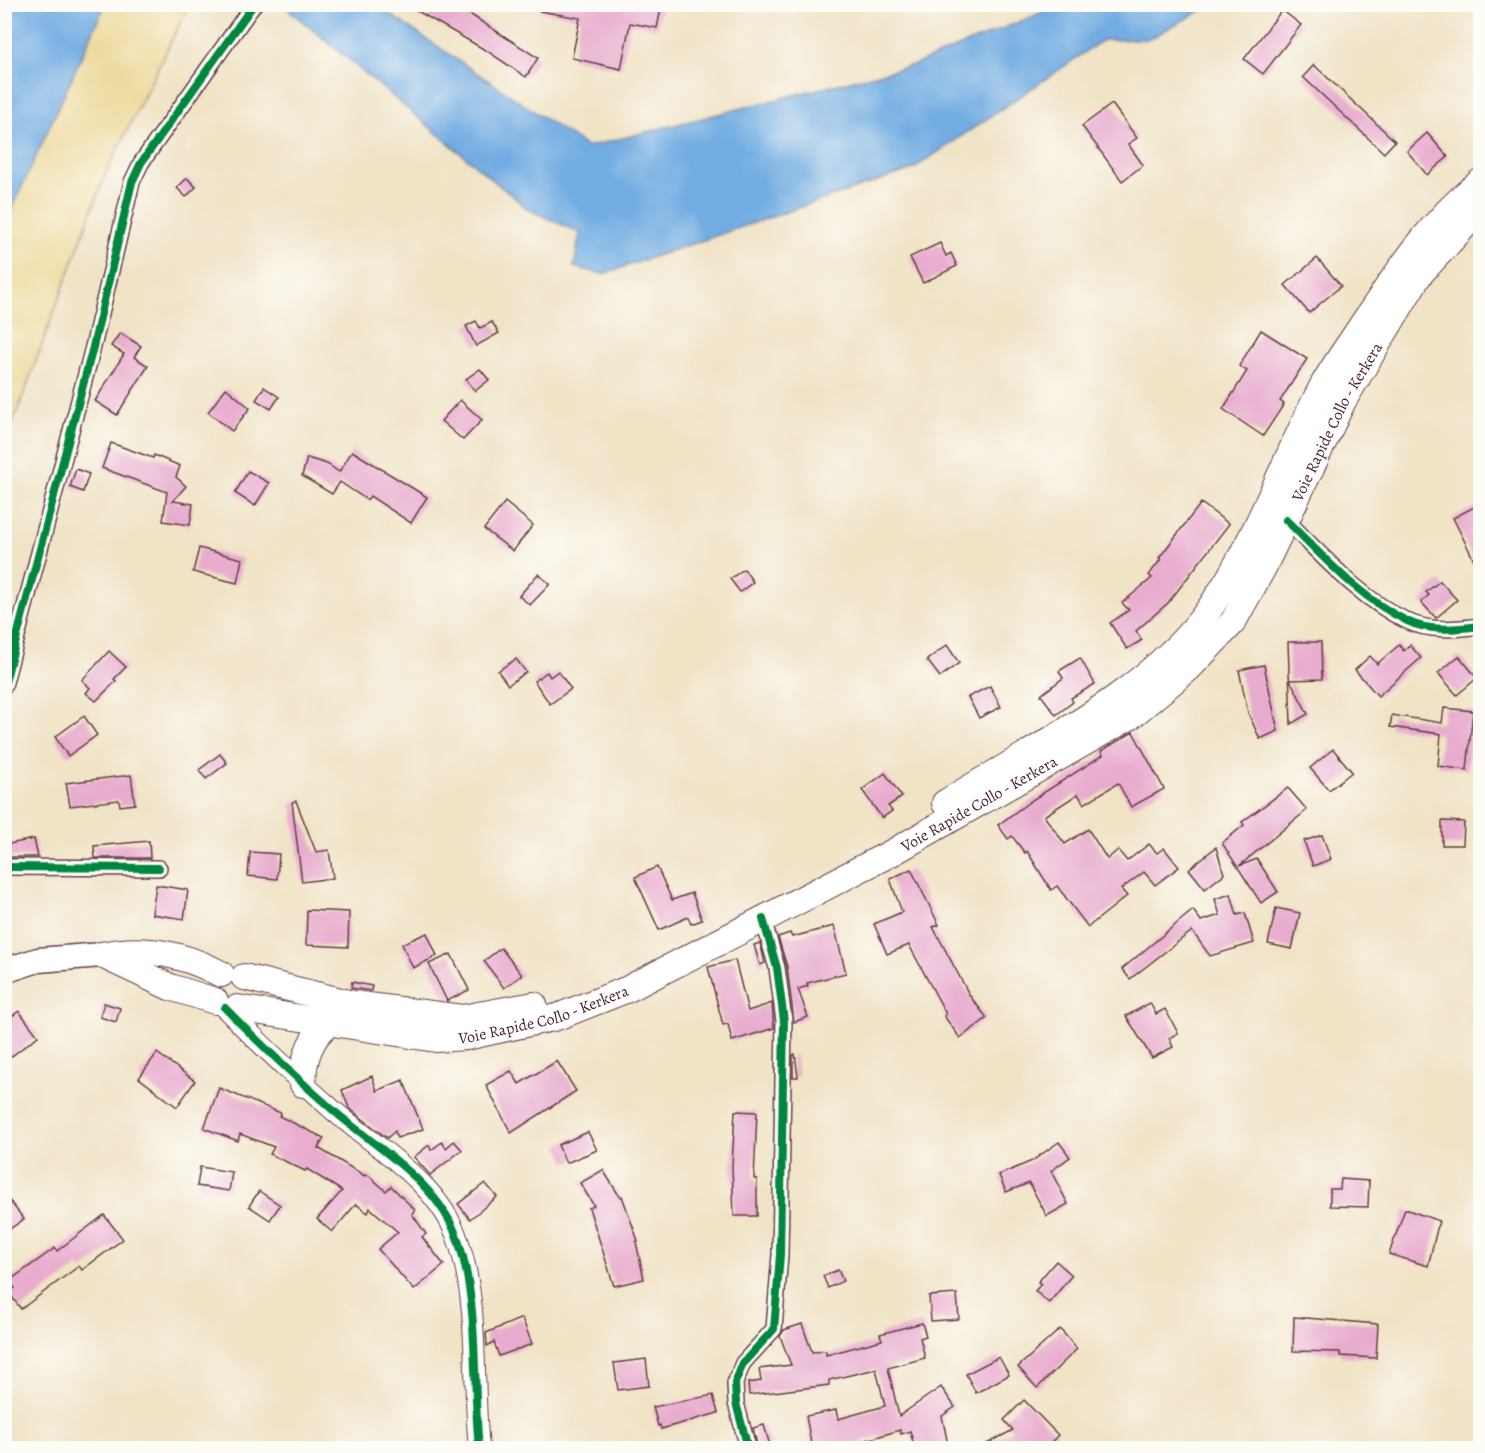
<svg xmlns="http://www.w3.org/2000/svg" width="1485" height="1453" font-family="Alegreya,serif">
<rect width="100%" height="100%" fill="#fdfcf7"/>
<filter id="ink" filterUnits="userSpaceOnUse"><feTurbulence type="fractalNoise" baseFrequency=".0167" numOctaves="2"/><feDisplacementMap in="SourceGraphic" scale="12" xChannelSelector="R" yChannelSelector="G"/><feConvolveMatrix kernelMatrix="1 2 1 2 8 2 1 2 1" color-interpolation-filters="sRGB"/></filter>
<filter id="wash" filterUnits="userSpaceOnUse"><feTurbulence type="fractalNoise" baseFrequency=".008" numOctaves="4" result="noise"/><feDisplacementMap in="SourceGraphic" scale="24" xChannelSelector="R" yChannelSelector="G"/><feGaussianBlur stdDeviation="1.35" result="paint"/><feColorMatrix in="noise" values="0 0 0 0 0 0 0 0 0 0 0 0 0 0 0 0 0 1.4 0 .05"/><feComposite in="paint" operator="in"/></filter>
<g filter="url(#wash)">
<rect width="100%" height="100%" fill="#f0e3c6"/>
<!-- sand -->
<path fill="#eeda9e" stroke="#9c7c64" stroke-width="1.5" d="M105,5H189L106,173L5,444V224Z"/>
<!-- water -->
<g fill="#71ace2" stroke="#5e6686" stroke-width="1.5">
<path d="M5,4L105,5L5,224L4,5Z"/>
<path d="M283,5H376L587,147L914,65L1060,5H1211L1149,39L1103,40L913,169L603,274L574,267L580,233L528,209Z"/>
</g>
<g id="blocks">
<!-- building -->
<g fill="#e8acce">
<path d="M405,4H454L538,58L526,77L487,51Z"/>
<path d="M540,4H662L657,28L630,23L621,69L572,58L580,18L540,11Z"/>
<path d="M1282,10L1301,25L1263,74L1244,59Z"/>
<path d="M1314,65L1395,141L1384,153L1303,77Z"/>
<path d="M1112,104L1137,138L1128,144L1143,165L1122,181L1082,126Z"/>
<path d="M1427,133L1448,157L1427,175L1407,151Z"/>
<path d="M187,178L196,187L186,197L177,188Z"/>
<path d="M940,243L946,256L951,253L957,266L923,283L910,257Z"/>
<path d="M1317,258L1341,286L1309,313L1285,285Z"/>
<path d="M476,321L480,328L492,322L499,333L476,346L466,326Z"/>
<path d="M1261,330L1307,359L1280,401L1284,404L1263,436L1223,409L1247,371L1239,366Z"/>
<path d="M120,333L141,346L134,357L148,366L117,415L95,401L124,354L111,346Z"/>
<path d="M480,369L489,380L475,391L466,379Z"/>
<path d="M264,387L279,397L271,409L256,400Z"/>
<path d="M226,388L250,408L232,431L208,412Z"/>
<path d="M460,400L482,420L463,440L441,421Z"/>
<path d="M111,443L153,458L154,455L180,466L176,477L186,486L173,501L193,504L190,525L163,521L167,492L102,468Z"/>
<path d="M352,451L427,497L411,523L370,496L367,500L340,482L332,494L302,476L307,458L327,464L339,472Z"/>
<path d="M76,469L89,474L83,492L70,487Z"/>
<path d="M248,471L269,483L255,506L235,493Z"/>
<path d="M505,502L533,525L513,551L484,529Z"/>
<path d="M1201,503L1229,524L1168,603L1136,631L1142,640L1127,649L1110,623L1129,610L1122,603L1152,578L1149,575L1161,559L1159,558Z"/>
<path d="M1480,504V572L1453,518Z"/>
<path d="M199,548L242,559L237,583L193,572Z"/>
<path d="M744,569L753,582L740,592L730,579Z"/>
<path d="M538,574L550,584L530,605L519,596Z"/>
<path d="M1440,581L1457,600L1436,618L1421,602L1429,595L1426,592Z"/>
<path d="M1288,642H1321L1322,679L1290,680L1308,714L1291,724Z"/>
<path d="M947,645L959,663L940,677L927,660Z"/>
<path d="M1399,645L1404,651L1410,645L1421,658L1378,696L1355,670L1370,656L1377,664Z"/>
<path d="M109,651L126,667L114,679L116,681L96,701L86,693L90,688L82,680Z"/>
<path d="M1459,656L1477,678L1457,695L1438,673Z"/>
<path d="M1080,658L1095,684L1071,698L1073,702L1056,715L1041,695L1063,678L1059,671Z"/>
<path d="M516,659L526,672L508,685L498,671Z"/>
<path d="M1264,665L1278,731L1260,739L1248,713L1239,670Z"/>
<path d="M558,671L571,689L550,704L534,681L547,672L550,677Z"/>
<path d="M990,686L1001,707L979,718L968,697Z"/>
<path d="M1444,708L1473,711L1467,770L1438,766L1441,734L1390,727L1392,715L1442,723Z"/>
<path d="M84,716L97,735L68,756L55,737Z"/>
<path d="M1133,732L1164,789L1131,807L1118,783L1084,804L1078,794L1044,816L1065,844L1088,829L1107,859L1118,850L1127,861L1149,844L1157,853L1164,848L1179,867L1155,885L1144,872L1121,889L1127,896L1088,927L1057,886L1051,890L1027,851L1025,853L1012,836L1008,839L998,825L1032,800L1103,755L1101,751Z"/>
<path d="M1333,749L1352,772L1329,790L1310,768Z"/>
<path d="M220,754L227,763L206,779L199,770Z"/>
<path d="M885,773L902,797L888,806L892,811L882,818L862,790Z"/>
<path d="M131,775L135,804L120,806L119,800L70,806L66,783Z"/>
<path d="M1288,788L1307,810L1239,866L1257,859L1278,892L1261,903L1222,843L1244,825L1242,822Z"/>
<path d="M296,801L316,852L329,850L333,878L302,882L292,802Z"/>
<path d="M1442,821L1464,822L1463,845H1442Z"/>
<path d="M1322,835L1331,859L1313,866L1304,841Z"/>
<path d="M34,839L38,857H6L4,845Z"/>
<path d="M149,841L150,858H95L94,846Z"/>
<path d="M1216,847L1224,874L1205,889L1189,869Z"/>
<path d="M250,852L279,854L277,879L248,876Z"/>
<path d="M657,867L672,900L692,893L702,920L691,924L688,917L659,930L635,877Z"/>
<path d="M911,869L939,925L933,927L970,996L987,1018L960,1038L944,1016L946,1014L909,945L887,954L874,924L902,912L890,879Z"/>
<path d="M156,885L188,890L184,919L152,914Z"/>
<path d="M1231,894L1237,915L1245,913L1254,943L1210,956L1192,931L1130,979L1122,969L1193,910L1201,921L1220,915L1215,899Z"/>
<path d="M1276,908L1300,913L1292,949L1268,944Z"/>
<path d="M307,910L349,912L348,947L306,945Z"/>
<path d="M834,926L846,973L807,983L808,986L798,989L808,1017L794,1022L787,967L778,937L790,933L792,937Z"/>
<path d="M427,933L437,956L413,968L402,944Z"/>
<path d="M760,943L765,963L760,965L754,945Z"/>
<path d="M501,948L522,975L504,988L484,961Z"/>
<path d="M451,954L469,990L447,1001L429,964Z"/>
<path d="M735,960L748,1011L772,1003L774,1028L732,1041L728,1024L723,1025L708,967Z"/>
<path d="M352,982L372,986L371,991L351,988Z"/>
<path d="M104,1003L120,1008L116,1022L100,1017Z"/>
<path d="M1150,1003L1156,1014L1165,1009L1178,1033L1169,1038L1173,1047L1152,1058L1126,1016Z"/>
<path d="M19,1011L38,1036L4,1062V1022Z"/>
<path d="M157,1053L195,1081L177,1107L139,1078Z"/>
<path d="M795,1054L798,1077H793V1055Z"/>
<path d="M557,1061L576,1091L511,1133L486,1085L511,1071L519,1084Z"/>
<path d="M372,1076L377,1091L403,1080L423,1129L397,1138L395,1131L387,1138L349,1108L342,1090Z"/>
<path d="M219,1088L281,1113L279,1116L324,1138L318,1148L365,1176L367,1174L386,1191L391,1186L415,1210L412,1214L426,1234L422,1237L444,1265L414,1290L378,1249L398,1232L370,1208L368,1213L356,1204L332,1232L317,1219L342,1191L307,1169L305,1171L270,1154L274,1147L240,1134L238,1141L204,1128Z"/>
<path d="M735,1111L757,1112L754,1179H757V1216H734L732,1166Z"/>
<path d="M588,1132L597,1150L566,1163L558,1145Z"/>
<path d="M454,1141L462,1150L430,1175L414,1157L429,1145L431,1150L442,1142L446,1148Z"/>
<path d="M1059,1142L1070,1157L1051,1171L1068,1204L1047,1216L1029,1183L1006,1192L999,1175L1032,1161Z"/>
<path d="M200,1167L232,1172L229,1191L197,1186Z"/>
<path d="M603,1170L620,1197L622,1196L638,1241L636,1242L644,1279L614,1286L589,1208L594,1206L580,1183Z"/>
<path d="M1341,1179L1369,1181L1368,1207L1330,1206V1189H1340Z"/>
<path d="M485,1183L497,1197L470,1219L458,1204Z"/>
<path d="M259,1191L280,1205L270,1220L249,1206Z"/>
<path d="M4,1194L24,1219L4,1233Z"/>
<path d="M1405,1209L1439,1221L1428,1266L1389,1254Z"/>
<path d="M104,1215L123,1239L82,1270L79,1266L21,1309L9,1293L15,1288L9,1281L55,1248L57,1251Z"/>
<path d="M1056,1261L1072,1275L1049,1303L1035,1291L1041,1284L1038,1282Z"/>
<path d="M838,1270L843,1281L828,1288L823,1276Z"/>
<path d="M957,1294L959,1319L931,1321L929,1296Z"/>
<path d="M1294,1317L1378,1324L1376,1358L1340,1356V1352L1293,1351Z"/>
<path d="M522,1318L532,1344L499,1356L494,1342L487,1346L486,1333Z"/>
<path d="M922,1323L926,1336L920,1338L925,1358L888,1368L899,1416L941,1387L955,1407L942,1416L949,1449H915L910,1431L901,1434L900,1430L857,1443L812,1449L806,1416L836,1410L838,1419L885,1406L876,1369L829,1380V1385L749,1395L748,1383L761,1381L759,1369L791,1365L780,1336L784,1330L802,1324L812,1352L826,1351V1355L882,1340L880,1334Z"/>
<path d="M1060,1329L1077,1349L1037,1388L1018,1367Z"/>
<path d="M999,1357L1009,1375L976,1393L966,1374Z"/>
<path d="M646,1359L649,1386L618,1390L614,1363Z"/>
<path d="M713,1395L718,1413L661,1429L660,1425L658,1426L653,1407Z"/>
<path d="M1024,1400L1058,1435L1045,1449H977L1013,1430L1004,1420Z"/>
<path d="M764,1425L771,1449H758L753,1428Z"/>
</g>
</g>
</g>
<g filter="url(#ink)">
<use href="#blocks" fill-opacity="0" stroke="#633c42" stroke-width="1.5"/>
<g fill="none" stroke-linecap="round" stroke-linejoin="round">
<!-- minor casing -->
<g stroke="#633c42" stroke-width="18">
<g id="minor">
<path d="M1286,520C1323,556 1359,598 1407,621C1429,632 1457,629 1480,626"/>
<path d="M4,686L93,347L132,182L141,163L254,4"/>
<path d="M4,867L159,868"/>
<path d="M748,1448L736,1403L735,1383L743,1363L774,1329L780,1255L784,1021L777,968L763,919"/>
</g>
</g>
<!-- tertiary casing -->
<g stroke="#633c42" stroke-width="22">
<path id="tertiary" d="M225,1008C260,1044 296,1078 334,1111C378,1149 439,1183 458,1240C480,1306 472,1380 479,1448"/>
</g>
<!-- primary casing -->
<g stroke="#633c42" stroke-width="27">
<path id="primary" d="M4,971L38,960L102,955"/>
</g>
<!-- trunk casing -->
<g stroke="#633c42" stroke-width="28">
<g id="trunk">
<path d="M945,803C1032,749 1151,692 1210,608C1257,541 1283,461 1321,389C1332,368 1347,348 1360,328C1395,276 1430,221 1480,182"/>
<path d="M102,955C143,946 184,954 221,974"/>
<path d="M102,955L170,987L215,1001"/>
<path d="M244,977L353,1004L462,1018L534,1005"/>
<path id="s1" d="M237,1008L436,1039L466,1037L557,1017L628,989L895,851L1131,716L1189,668L1233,622L1264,566L1343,401L1419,275L1480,209"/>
<path d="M303,1084C303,1060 309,1037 330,1023"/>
</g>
</g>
<!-- minor -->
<use href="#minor" stroke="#fff" stroke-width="15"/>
<!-- tertiary -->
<use href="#tertiary" stroke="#fff" stroke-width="20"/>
<!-- primary -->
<use href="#primary" stroke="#fff" stroke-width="24"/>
<!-- trunk -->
<use href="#trunk" stroke="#fff" stroke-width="26"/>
<!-- cycleway casing -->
<g stroke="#fdfcf7" stroke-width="11">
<g id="cycleway">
<path d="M1286,520C1323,556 1359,598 1407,621C1429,632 1457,629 1480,626"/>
<path d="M4,686L93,347L132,182L141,163L254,4"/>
<path d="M4,867L159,868"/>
<path d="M225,1008C260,1044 296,1078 334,1111C378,1149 439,1183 458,1240C480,1306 472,1380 479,1448"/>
<path d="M748,1448L736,1403L735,1383L743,1363L774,1329L780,1255L784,1021L777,968L763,919"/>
</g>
</g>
<!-- cycleway -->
<use href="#cycleway" stroke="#00873e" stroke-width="8"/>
</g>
</g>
<g text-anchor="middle" stroke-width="4.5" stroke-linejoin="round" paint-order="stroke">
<!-- street labels -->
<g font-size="16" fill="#4a1f2b" stroke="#fdfcf7">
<text dy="6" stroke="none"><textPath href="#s1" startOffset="1338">Voie Rapide Collo - Kerkera</textPath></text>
<text dy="6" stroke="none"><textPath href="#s1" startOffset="798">Voie Rapide Collo - Kerkera</textPath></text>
<text dy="6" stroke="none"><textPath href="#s1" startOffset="312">Voie Rapide Collo - Kerkera</textPath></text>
</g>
</g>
<!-- margin -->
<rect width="1485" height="1453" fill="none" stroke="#fdfcf7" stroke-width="24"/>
</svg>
